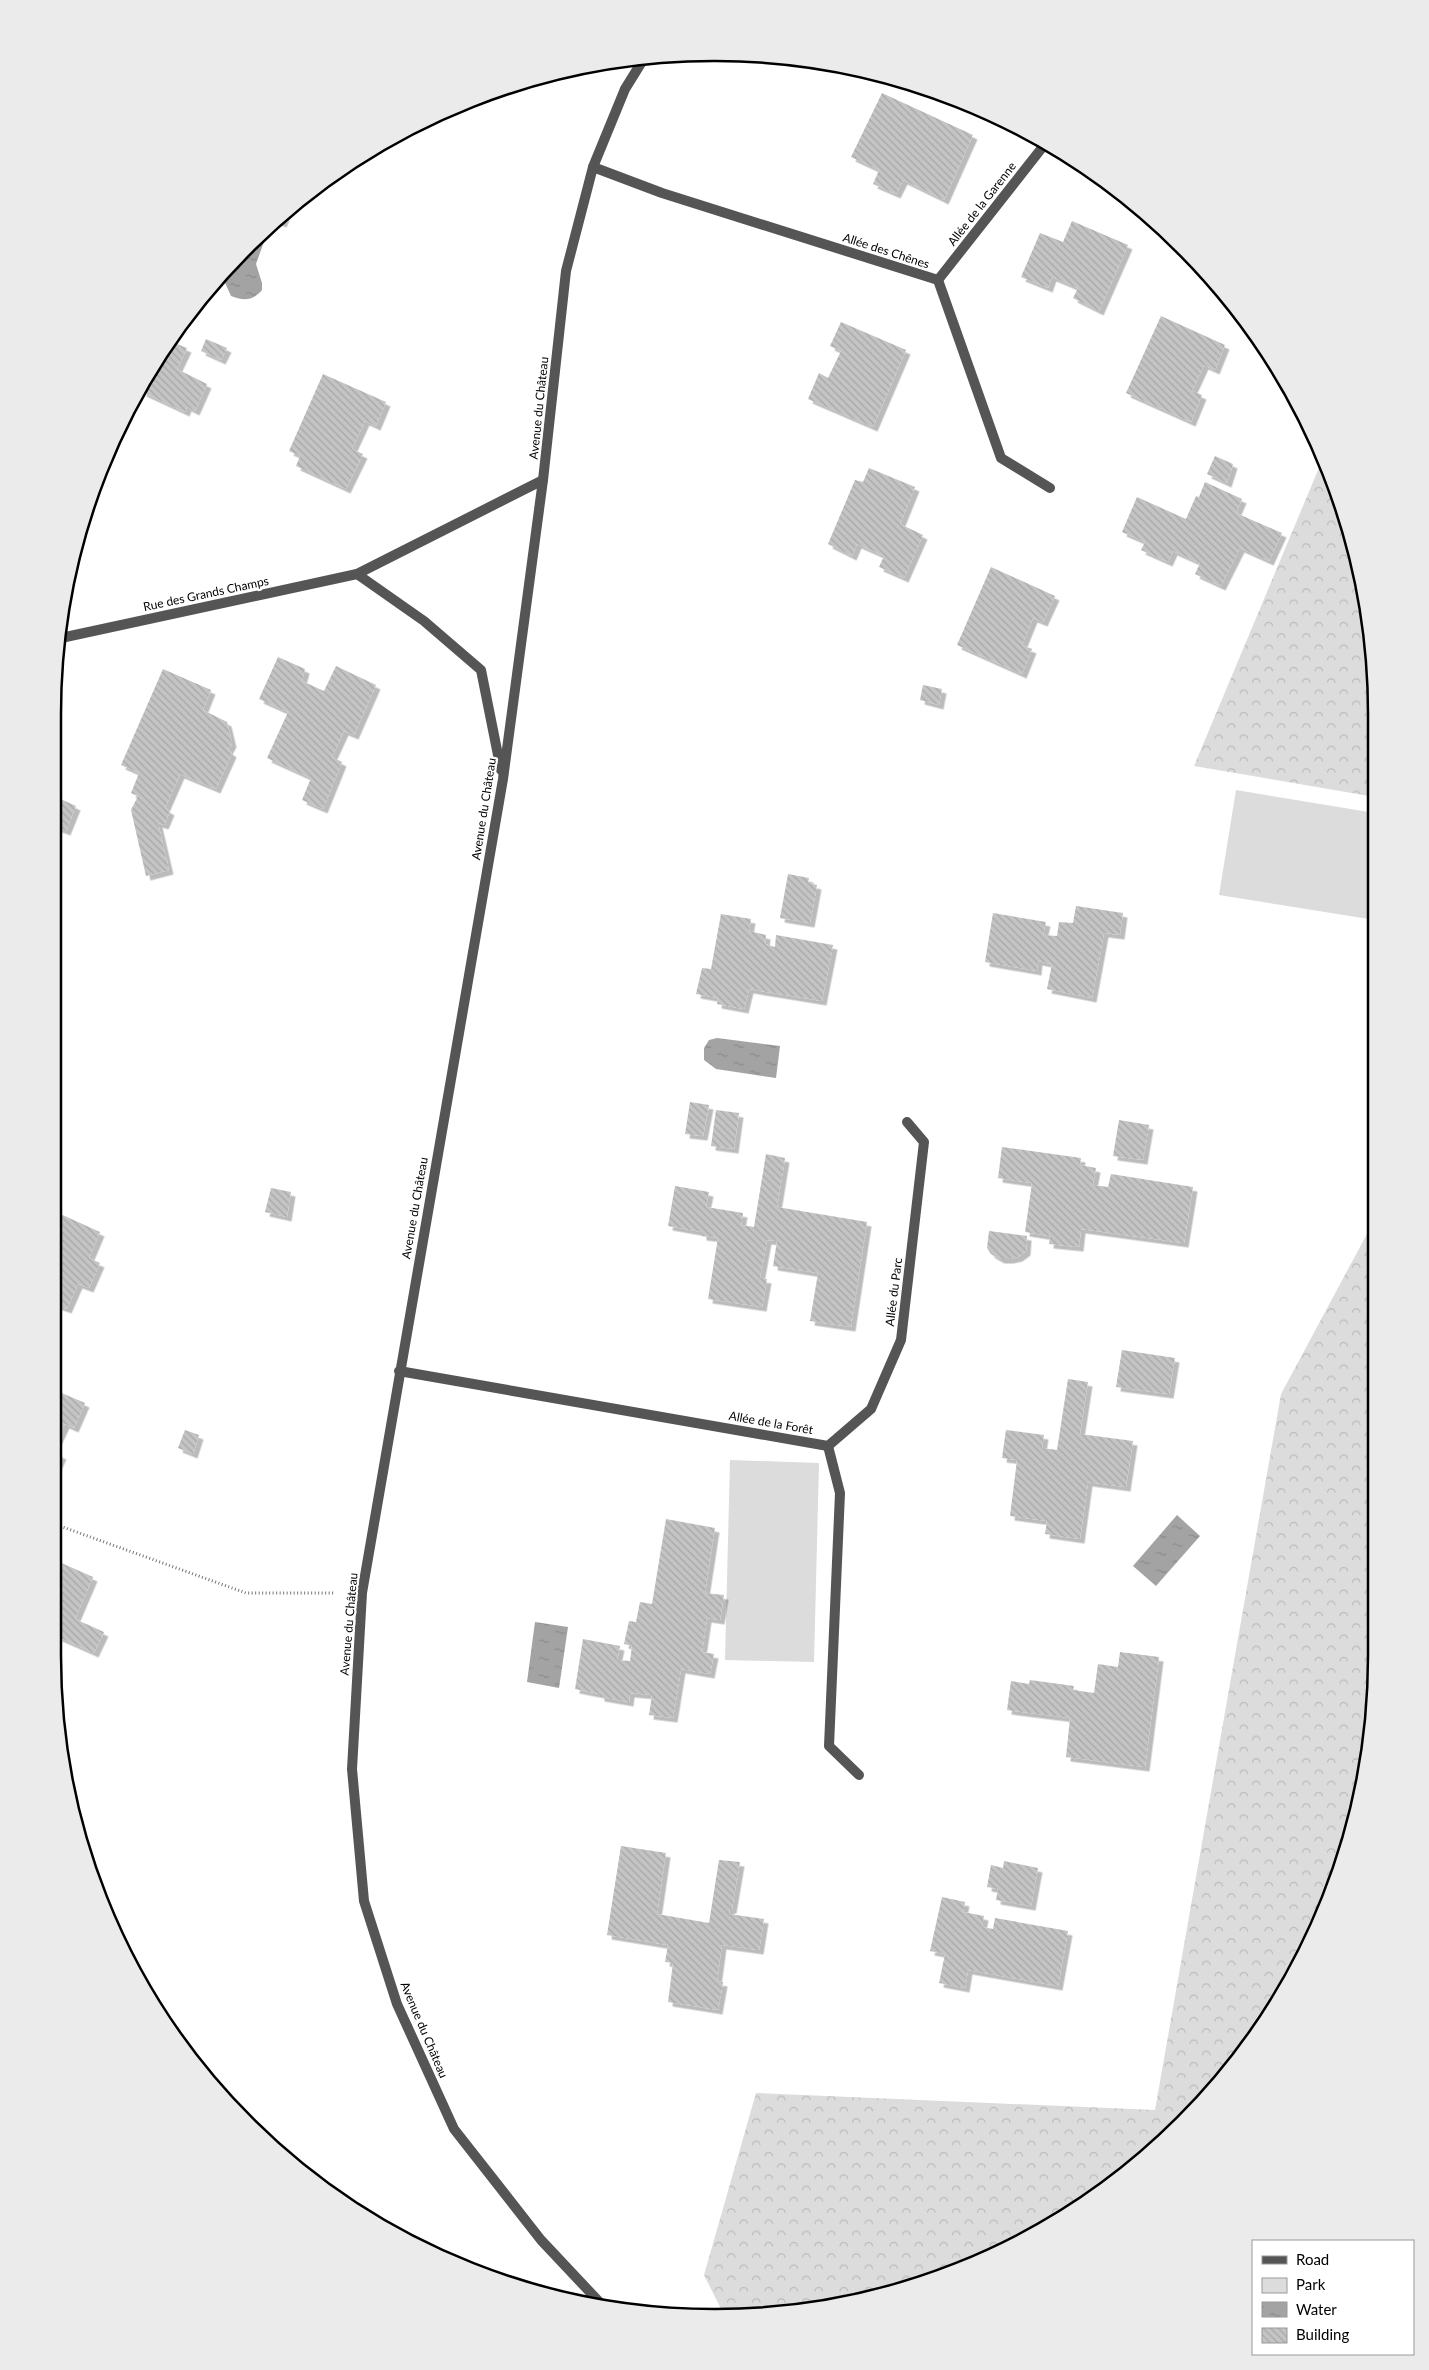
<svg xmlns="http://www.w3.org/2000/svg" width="1429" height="2370" font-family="Lato,sans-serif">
<defs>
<pattern id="forest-crowns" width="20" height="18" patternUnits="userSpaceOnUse" patternTransform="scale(1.25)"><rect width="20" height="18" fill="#dcdcdc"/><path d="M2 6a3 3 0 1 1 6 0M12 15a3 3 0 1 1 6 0" fill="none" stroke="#bbb"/></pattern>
<pattern id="water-ripples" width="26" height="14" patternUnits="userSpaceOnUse" patternTransform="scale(1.25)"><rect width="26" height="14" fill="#a3a3a3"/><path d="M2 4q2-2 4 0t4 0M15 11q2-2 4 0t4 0" fill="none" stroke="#8b8b8b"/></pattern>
<pattern id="building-back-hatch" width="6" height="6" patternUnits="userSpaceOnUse" patternTransform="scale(1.25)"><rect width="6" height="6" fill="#c4c4c4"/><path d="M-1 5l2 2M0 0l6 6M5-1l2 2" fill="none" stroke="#a7a7a7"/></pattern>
<filter id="shadow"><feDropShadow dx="4.5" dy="4.5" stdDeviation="0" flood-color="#0004"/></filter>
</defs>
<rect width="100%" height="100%" fill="#fff"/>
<!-- forest -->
<g fill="url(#forest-crowns)">
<path d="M1321,463L1354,543L1375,671V797L1194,766Z"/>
<path d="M1375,1219V1699L1341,1869L1265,2024L1183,2123L1117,2181L1008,2249L927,2282L801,2312L725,2317L704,2275L756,2093L1155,2110L1281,1394Z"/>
</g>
<!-- park -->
<g fill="#dcdcdc">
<path d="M1236,790L1375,813V920L1219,895Z"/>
<path d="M730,1460L819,1463L814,1662L725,1660Z"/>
</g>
<!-- water -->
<g fill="url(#water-ripples)">
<path d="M269,228L256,264L262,283V290C253,301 243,301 231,296L222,276L247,246Z"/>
<path d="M717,1038L780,1046L776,1078L716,1069L704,1060V1048L709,1040Z"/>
<path d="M1177,1515L1200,1536L1156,1586L1133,1566Z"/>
<path d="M535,1622L568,1627L559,1688L527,1682Z"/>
</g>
<!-- building -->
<g fill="url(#building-back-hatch)" filter="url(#shadow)">
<path d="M882,93L973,135L944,200L903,180L896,194L873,184L879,170L851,157Z"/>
<path d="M286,214L282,223L277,221L283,217Z"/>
<path d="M1072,221L1128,245L1099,311L1073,298L1078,288L1052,277L1048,288L1021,277L1040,233L1063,242Z"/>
<path d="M1161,316L1225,345L1215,370L1204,365L1192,391L1202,395L1191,422L1126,393Z"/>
<path d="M841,322L906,350L873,427L808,399L819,373L828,378L841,351L830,346Z"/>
<path d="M206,339L227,348L221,360L201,351Z"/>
<path d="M169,341L187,348L177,369L207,384L195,411L187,407L185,412L142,392Z"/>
<path d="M323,374L386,402L376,426L365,421L352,449L363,454L346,489L296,466L300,456L289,451Z"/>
<path d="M1215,456L1233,464L1227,483L1207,474Z"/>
<path d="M869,468L915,487L900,524L923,535L904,578L879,567L884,556L857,544L852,556L828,544L855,480L863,482Z"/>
<path d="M1205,482L1242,499L1236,513L1282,533L1269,561L1240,548L1221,586L1195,574L1200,563L1173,551L1168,562L1141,550L1145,542L1122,532L1137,497L1186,519L1196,496L1199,497Z"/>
<path d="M991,567L1055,596L1043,622L1033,618L1022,645L1032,649L1022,674L957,645Z"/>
<path d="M278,657L305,669L302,681L324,691L336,666L376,685L354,735L344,731L332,757L342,762L323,809L302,800L311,778L267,758L288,712L259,699Z"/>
<path d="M163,669L211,690L203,710L227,722L232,743L228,750L232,753L216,789L180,774L165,808L170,811L164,825L158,823L169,870L146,876L131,810L138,796L131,793L139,773L121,765Z"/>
<path d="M923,685L942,689L939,705L920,700Z"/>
<path d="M54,796L76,806L66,831L55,827Z"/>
<path d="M788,874L809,878L808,883L817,885L810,923L780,918Z"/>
<path d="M1076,906L1123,913L1120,935L1104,933L1092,998L1047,989L1052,964L1038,961L1037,971L985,962L993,913L1046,922L1043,935L1057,936L1059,922L1073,923Z"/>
<path d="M721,914L751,919L749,931L766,935L765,944L775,947L776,935L833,945L822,1001L749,989L744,1009L717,1004L718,998L696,994L702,968L711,969Z"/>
<path d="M690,1102L709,1105L703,1136L685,1134Z"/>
<path d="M716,1110L739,1113L734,1149L711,1146Z"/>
<path d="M1119,1120L1149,1125L1143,1160L1113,1156Z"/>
<path d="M1002,1147L1081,1158L1080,1165L1096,1168L1093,1185L1108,1187L1111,1174L1193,1187L1184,1243L1081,1229L1079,1247L1049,1244L1050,1236L1025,1232L1032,1183L998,1178Z"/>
<path d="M766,1154L785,1158L777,1207L867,1222L851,1327L810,1321L818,1273L773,1266L777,1241L767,1240L760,1278L767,1279L762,1307L708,1299L718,1238L702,1236V1232L668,1226L675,1186L709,1192L706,1207L743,1213L741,1225L754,1227Z"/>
<path d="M271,1188L291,1192L287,1217L265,1212Z"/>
<path d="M56,1212L100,1232L89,1258L100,1263L89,1288L78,1284L67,1309L56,1305Z"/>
<path d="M989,1231L1027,1236L1026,1251L1018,1257L1009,1259H1000L991,1254L987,1248Z"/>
<path d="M1122,1350L1175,1358L1169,1394L1116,1387Z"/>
<path d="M1068,1379L1088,1382L1080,1434L1133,1441L1126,1487L1088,1482L1080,1539L1045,1534L1047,1521L1010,1516L1017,1460L1002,1458L1006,1430L1044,1435L1042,1448L1057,1450Z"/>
<path d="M57,1391L85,1403L74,1428L65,1424L57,1441Z"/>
<path d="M185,1430L199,1435L193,1454L178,1448Z"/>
<path d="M57,1453L62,1455L57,1466Z"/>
<path d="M666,1519L715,1528L705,1593L724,1595L720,1620L707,1618L702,1652L714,1654L710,1674L681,1669L673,1718L649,1715L652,1695L630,1693L629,1702L600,1697V1694L575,1689L583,1639L620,1646L617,1660L630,1661L632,1646L624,1644L629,1621L636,1622L640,1602L652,1604Z"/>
<path d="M57,1561L93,1577L75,1619L104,1632L94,1653L58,1637Z"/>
<path d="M1120,1652L1159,1657L1145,1767L1066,1757L1070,1718L1007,1710L1011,1681L1029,1684L1030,1680L1074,1686L1073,1690L1094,1693L1098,1664L1118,1667Z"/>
<path d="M621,1846L666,1853L657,1914L709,1923L719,1860L740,1862L732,1909H730L729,1914L764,1919L759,1950L722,1945L717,1981L723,1982L718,2010L668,2002L673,1963L665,1962L668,1945L607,1935Z"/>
<path d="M1004,1861L1038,1868L1031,1906L996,1900L998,1889L987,1887L991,1865L1003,1868Z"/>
<path d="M942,1897L965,1902L963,1912L984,1916L982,1927L993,1929L995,1918L1068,1931L1058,1986L968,1970L965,1988L939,1983L945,1954L930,1951Z"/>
</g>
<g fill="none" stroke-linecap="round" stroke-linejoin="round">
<!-- path -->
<path stroke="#777" stroke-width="3" stroke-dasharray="1 2.5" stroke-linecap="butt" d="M57,1525L246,1593H335"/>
<!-- minor -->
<g stroke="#555" stroke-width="10">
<path d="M593,167L662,193L938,280L1001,458L1050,488"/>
<path d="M938,280L1045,144"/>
<path d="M357,574L424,621L481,670L501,770"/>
<path d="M61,638L357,574L543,480"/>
<path d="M399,1371L828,1446L840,1493L829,1746L859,1775"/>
<path d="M828,1446L871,1409L901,1340L924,1142L907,1122"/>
<path d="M604,2307L541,2240L454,2129L397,2004L364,1901L352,1769L362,1593L503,779L543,480L566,271L593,167L625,89L643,60"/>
</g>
</g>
<g text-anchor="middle" stroke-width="4.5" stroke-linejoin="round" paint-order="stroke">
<!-- street labels -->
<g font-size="12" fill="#000" stroke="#fff">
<text transform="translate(982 204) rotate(-52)" y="4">Allée de la Garenne</text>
<text transform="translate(886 251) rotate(18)" y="4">Allée des Chênes</text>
<text transform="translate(539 408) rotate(-84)" y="4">Avenue du Château</text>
<text transform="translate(206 594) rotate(-12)" y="4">Rue des Grands Champs</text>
<text transform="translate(484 809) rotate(-81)" y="4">Avenue du Château</text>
<text transform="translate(415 1208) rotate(-80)" y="4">Avenue du Château</text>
<text transform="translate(894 1292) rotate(-83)" y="4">Allée du Parc</text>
<text transform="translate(771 1423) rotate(10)" y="4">Allée de la Forêt</text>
<text transform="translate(349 1624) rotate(-85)" y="4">Avenue du Château</text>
<text transform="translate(424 2030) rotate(67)" y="4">Avenue du Château</text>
</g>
</g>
<!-- crop -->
<path d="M0 0H1429V2370H0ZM714 61H715A653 653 0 0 1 1368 714V1656A653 653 0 0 1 715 2309H714A653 653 0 0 1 61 1656V714A653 653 0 0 1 714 61Z" fill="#ebebeb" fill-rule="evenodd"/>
<path fill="none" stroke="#000" stroke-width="2.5" d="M714 61H715A653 653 0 0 1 1368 714V1656A653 653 0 0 1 715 2309H714A653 653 0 0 1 61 1656V714A653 653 0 0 1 714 61Z"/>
<!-- legend -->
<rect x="1252" y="2240" width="162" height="115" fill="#ffffff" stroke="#999999"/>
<rect x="1262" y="2256" width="25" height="8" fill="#555555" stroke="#999999"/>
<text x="1296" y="2265" font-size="15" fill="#000000">Road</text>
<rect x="1262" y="2278" width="25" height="15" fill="#dcdcdc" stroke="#999999"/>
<text x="1296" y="2290" font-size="15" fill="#000000">Park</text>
<rect x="1262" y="2302" width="25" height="15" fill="url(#water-ripples)" stroke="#999999"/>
<text x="1296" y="2315" font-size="15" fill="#000000">Water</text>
<rect x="1262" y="2328" width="25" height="15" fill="url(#building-back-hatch)" stroke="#999999"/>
<text x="1296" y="2340" font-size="15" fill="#000000">Building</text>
</svg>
